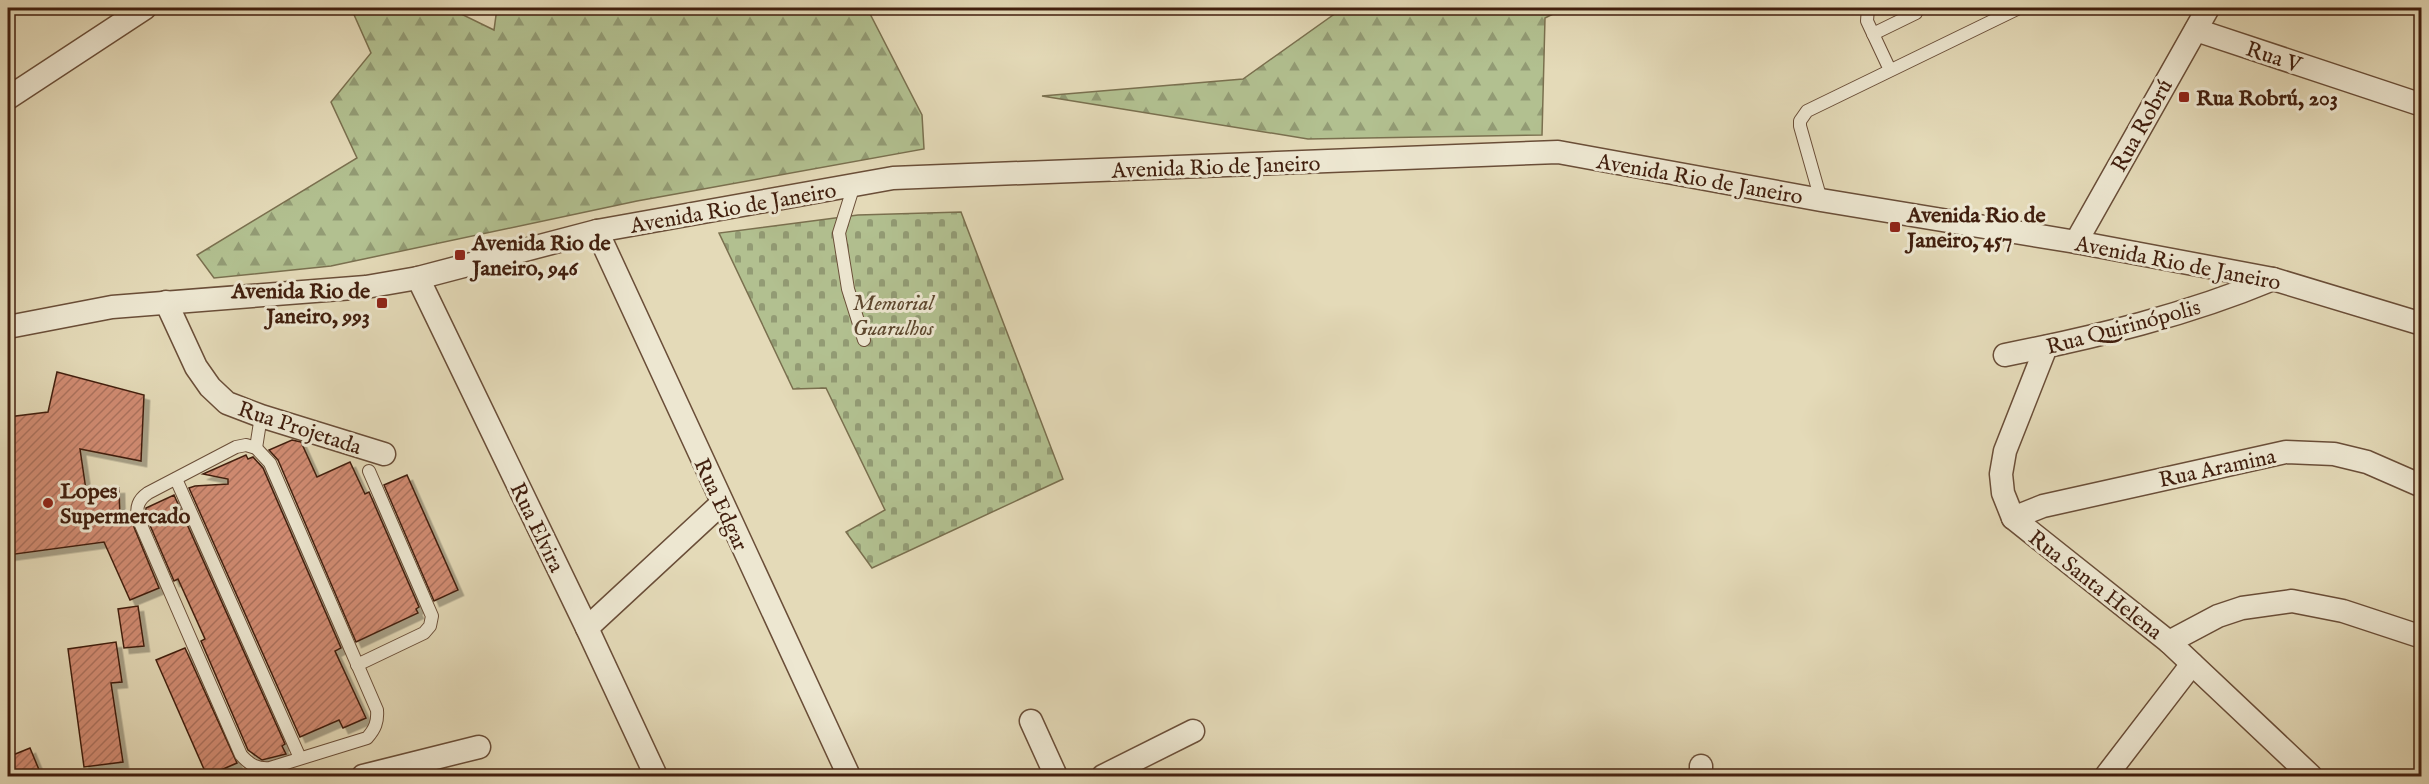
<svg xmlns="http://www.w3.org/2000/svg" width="2429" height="784" font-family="'IM FELL English',serif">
<defs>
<pattern id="forest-firs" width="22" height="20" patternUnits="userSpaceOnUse" patternTransform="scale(1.5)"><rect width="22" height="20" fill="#b2c090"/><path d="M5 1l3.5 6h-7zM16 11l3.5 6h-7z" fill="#929b74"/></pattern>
<pattern id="cemetery-stones" width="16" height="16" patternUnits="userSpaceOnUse" patternTransform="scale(1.5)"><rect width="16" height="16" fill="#b2c090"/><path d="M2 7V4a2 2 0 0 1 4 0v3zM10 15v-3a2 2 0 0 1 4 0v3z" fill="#929b74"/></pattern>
<pattern id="building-hatch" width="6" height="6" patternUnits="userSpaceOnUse" patternTransform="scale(1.5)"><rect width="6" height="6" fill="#d28c73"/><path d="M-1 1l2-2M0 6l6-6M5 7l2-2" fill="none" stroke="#ac725d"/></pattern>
<filter id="shadow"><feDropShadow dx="5.5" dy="5.5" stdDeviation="0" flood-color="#0004"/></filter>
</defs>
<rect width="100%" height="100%" fill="#e4dab8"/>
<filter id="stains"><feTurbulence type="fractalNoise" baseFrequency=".00333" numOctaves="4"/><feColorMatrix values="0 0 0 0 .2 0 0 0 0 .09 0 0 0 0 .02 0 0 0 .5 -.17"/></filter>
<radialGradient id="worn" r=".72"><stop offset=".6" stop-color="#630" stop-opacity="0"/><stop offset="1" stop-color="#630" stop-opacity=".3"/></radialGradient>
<!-- forest -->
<g fill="url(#forest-firs)" stroke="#7a704f" stroke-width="1.5">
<path d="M351,8H457L461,14L494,30L497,8H867L922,115L924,149L637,201L331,266L214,278L197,255L357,158L331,102L371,53Z"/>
<path d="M1343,8H1565L1545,18L1542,135L1308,139L1042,96L1243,79Z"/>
</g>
<!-- cemetery -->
<path fill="url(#cemetery-stones)" stroke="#7a704f" stroke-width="1.5" d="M961,212L1063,479L872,568L846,532L885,510L826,388L793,389L719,233L858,215Z"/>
<!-- building -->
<g fill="url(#building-hatch)" stroke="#411f0e" stroke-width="1.5" filter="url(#shadow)">
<path d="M57,372L144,395L141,461L80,449L86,490L119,488L120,519L129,515L159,588L130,600L104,542L8,555V417L48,412Z"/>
<path d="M292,440L301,442L317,477L350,462L365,494L369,492L419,607L416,609L418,613L356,642L278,460L269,450Z"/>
<path d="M246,455L248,459L253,457L263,468L341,648L335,651L366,718L343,728L339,720L300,737L189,488L195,486L228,484V479L203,474Z"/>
<path d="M407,475L458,590L434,601L384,485Z"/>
<path d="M174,495L285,744L282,746L286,754L262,760L248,750L201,641L205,639L178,579L174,581L146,516V508Z"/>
<path d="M138,606L144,646L124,648L118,609Z"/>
<path d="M116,642L122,682L111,683L123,762L84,767L68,649Z"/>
<path d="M185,648L237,763L207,776L156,660Z"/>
<path d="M30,748L42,777H15L8,757Z"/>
</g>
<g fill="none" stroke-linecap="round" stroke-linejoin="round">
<!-- service casing -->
<g stroke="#6a4e38" stroke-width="14">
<g id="service">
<path d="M1868,8L1867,21L1890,70"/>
<path d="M1873,34L1916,13"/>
<path d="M854,185L839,233L848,289L864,340"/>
<path d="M1821,200L1800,126V121L1807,111L2019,8"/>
<path d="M246,445L256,448L270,463L377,710C378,722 375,729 367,738L270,768C257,769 250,765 241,755L138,518C136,507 138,500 148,493L236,447Z"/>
<path d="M256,448L261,416"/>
<path d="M176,479L300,758"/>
<path d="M357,665L424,633L430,626L432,616L369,471"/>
</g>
</g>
<!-- minor casing -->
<g stroke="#6a4e38" stroke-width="25">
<g id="minor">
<path d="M2196,30L2422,105"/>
<path d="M8,98L145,8"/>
<path d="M597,231L849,776"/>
<path d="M2076,242L2208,8"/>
<path d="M418,278L587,628L656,776"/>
<path d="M166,302L196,367L210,387L227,403L261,416L384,454"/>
<path d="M8,327L112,307L366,287L418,278L597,231L893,178L1558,152L1821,200L2076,242L2273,279L2422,324"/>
<path d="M2046,347L2005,451L2001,474L2003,493L2013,518L2169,642L2311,776"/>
<path d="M2005,355C2096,337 2187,315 2273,279"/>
<path d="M2013,518L2043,506L2286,452L2334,454L2367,462L2422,486"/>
<path d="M587,628L722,503"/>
<path d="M2169,642L2218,616L2242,608L2292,601L2343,611L2422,637"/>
<path d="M1031,721L1056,776"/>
<path d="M1701,766V776"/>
<path d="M363,776L479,747"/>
<path d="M1103,776L1193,731"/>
<path d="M2106,776L2192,664"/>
</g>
</g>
<!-- service -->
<use href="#service" stroke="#ede7d1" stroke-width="12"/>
<!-- minor -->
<use href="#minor" stroke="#ede7d1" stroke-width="22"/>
</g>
<!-- markers -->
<g fill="#8f2418" stroke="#ede7d1" stroke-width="2">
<rect x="2178" y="91" width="12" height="12" rx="3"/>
<rect x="1889" y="221" width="12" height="12" rx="3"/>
<rect x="454" y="249" width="12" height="12" rx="3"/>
<rect x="376" y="297" width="12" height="12" rx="3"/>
<circle cx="48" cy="503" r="6"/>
</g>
<g text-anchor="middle" stroke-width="6" stroke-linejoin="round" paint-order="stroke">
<!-- street labels -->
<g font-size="22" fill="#411f0e" stroke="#ede7d1">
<text transform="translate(2274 56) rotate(18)" y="8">Rua V</text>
<text transform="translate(2141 125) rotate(-61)" y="8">Rua Robrú</text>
<text transform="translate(1216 166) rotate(-2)" y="8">Avenida Rio de Janeiro</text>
<text transform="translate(1700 178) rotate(10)" y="8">Avenida Rio de Janeiro</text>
<text transform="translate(733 207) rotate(-10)" y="8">Avenida Rio de Janeiro</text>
<text transform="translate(2178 262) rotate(11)" y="8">Avenida Rio de Janeiro</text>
<text transform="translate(2123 326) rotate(-15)" y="8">Rua Quirinópolis</text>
<text transform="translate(300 427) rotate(18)" y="8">Rua Projetada</text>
<text transform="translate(2217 467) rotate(-12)" y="8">Rua Aramina</text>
<text transform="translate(722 504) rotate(65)" y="8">Rua Edgar</text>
<text transform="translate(538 527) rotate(64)" y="8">Rua Elvira</text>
<text transform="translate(2096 584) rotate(38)" y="8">Rua Santa Helena</text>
</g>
<!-- poi labels -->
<g font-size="22" font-weight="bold" fill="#411f0e" stroke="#ede7d1" text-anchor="start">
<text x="2196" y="105">Rua Robrú, 203</text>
<text x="1907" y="222">Avenida Rio de<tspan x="1907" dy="25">Janeiro, 457</tspan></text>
<text x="472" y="250">Avenida Rio de<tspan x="472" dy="25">Janeiro, 946</tspan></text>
<text x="370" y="298" text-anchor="end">Avenida Rio de<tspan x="370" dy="25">Janeiro, 993</tspan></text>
<text x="60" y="498">Lopes<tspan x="60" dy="25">Supermercado</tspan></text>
</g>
<!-- park labels -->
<g font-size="22" font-style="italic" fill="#5d472e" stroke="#ede7d1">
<text x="893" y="310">Memorial<tspan x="893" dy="25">Guarulhos</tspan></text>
</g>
</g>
<!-- margin -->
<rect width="2429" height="784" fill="none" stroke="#e4dab8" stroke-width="30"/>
<rect x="9" y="9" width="2411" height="766" fill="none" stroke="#411f0e" stroke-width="3"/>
<rect x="15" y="15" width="2399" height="754" fill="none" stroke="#411f0e" stroke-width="1.5"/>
<rect width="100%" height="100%" filter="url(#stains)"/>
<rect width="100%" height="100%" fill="url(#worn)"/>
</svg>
